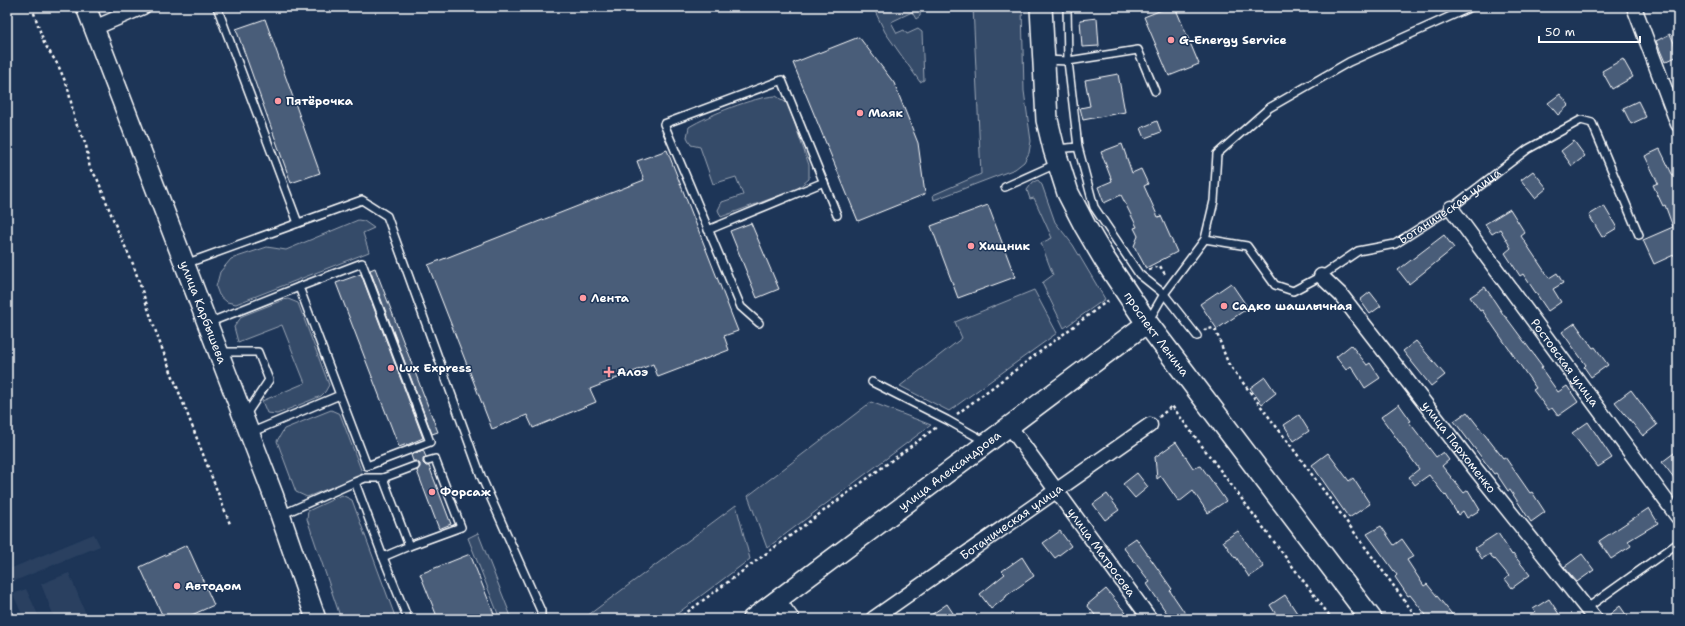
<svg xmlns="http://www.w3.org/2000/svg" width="1685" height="626" font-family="'Shantell Sans',sans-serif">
<rect width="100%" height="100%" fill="#1d3557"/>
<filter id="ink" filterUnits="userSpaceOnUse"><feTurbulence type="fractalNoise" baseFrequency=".025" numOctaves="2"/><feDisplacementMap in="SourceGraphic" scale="8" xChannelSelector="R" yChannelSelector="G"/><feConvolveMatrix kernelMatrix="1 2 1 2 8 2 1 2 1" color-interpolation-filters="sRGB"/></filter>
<g filter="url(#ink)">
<!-- built -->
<g fill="#2a4161">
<path d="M94,534L100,546L7,584V570Z"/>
<path d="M69,573L88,619H55L41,584Z"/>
<path d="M26,589L40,619H24L13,594Z"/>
</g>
<!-- green -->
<g fill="#364b69" stroke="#9aa5b4">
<path d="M873,7H921L920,16L916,19L912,12L891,22L897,33L904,30L907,34L918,29L922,32L924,80L920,82L885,32Z"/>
<path d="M973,7H1022L1024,91L1031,141L1029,153L1024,162L1015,169L934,200L933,195L981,174Z"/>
<path d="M776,96L788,104L809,165V179L797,189L721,217L718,210L722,202L743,195L736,177L713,184L700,147L691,145L687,137L689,127C709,115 753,97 776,96Z"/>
<path d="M1038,180L1042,185L1055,222L1073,245L1105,299L1064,328L1042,283L1053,275L1041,243L1052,238L1034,198L1030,199L1027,190L1033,182Z"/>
<path d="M358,220L364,221L374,228L363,233L369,252L236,304L227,302L219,295L216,287L220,272L231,259L267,247L286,250Z"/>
<path d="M1034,290L1057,333L949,411L900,386L962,338L955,322Z"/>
<path d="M288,299L298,303L329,385L325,392L321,396L277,414L267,413L262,401L305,383L282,325L238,342L234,327L242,316L283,300Z"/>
<path d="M871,402L931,425L767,548L748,496Z"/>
<path d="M331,410L340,414L363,475L307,497L296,492L277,441L284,429Z"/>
<path d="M342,495L352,500L396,619H341L307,519L308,511Z"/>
<path d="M736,505L750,559L670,619H583Z"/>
<path d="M478,533L512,619H500L468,538Z"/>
</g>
<!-- building -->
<g fill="#4a5d79" stroke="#fff">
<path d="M1169,7H1175L1199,64L1169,76L1144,17Z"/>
<path d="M1097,18L1099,46L1082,47L1080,20Z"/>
<path d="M265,19L320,173L291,183L236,29Z"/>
<path d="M1670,34L1678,52V56L1665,62L1656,41Z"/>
<path d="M859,37L894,83L918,143L925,194L858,221L793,63Z"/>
<path d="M1623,59L1633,77L1612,89L1602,71Z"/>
<path d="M1118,74L1125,112L1083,120L1080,108L1090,106L1085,80Z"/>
<path d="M1560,94L1569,105L1558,115L1548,103Z"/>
<path d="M1638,101L1646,117L1631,124L1623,108Z"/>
<path d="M1157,121L1161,132L1145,138L1141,128Z"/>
<path d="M1574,141L1585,156L1572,166L1561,151Z"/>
<path d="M1122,144L1132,173L1141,169L1148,184L1144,186L1158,217L1161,216L1177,252L1146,268L1134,246L1138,236L1134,228L1137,227L1121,195L1104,203L1098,187L1112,181L1101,152Z"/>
<path d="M1660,149L1673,176L1678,174V253L1654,264L1643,240L1673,227L1665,205L1663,206L1653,185L1658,183L1645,156Z"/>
<path d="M667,150L738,331L724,336L729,350L658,377L653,364L590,389L596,402L533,428L527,415L492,429L428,265L644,180L637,161Z"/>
<path d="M1533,171L1547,188L1535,198L1521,180Z"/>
<path d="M988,205L1015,277L958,298L931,226Z"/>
<path d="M1604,206L1617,228L1602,237L1589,215Z"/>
<path d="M1510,209L1525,233L1521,236L1549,278L1557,273L1563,283L1553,289L1561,302L1548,311L1523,274L1520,276L1505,253L1511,248L1500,229L1492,234L1485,224Z"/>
<path d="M751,223L779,289L757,298L730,231Z"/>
<path d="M1444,235L1454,248L1409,284L1398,270Z"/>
<path d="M375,268L438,432L432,434L370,270Z"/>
<path d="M361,274L423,438L407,445V444L399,447L336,283Z"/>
<path d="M1231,283L1248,308L1217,329L1200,304Z"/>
<path d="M1485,287L1505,317H1506L1543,367L1541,368L1558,392L1567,386L1578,402L1558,416L1552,408L1548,410L1533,390L1536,388L1482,310L1480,311L1470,297Z"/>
<path d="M1370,292L1381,306L1370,314L1360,300Z"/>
<path d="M1575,323L1593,348L1595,347L1608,365L1591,377L1584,367L1586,365L1562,332Z"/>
<path d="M1416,341L1445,375L1431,386L1403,351Z"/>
<path d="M1351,345L1367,365L1370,363L1380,378L1365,388L1351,366L1346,370L1336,357Z"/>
<path d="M1265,377L1276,393L1262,404L1250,388Z"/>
<path d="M1631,390L1657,425L1643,436L1615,402Z"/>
<path d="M1399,404L1411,421L1409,422L1436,457L1443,452L1449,460L1442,466L1464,493L1468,490L1480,510L1467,518L1463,511L1458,515L1446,495L1445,496L1429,475L1415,485L1409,477L1419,469L1381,417Z"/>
<path d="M1467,412L1503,458L1505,457L1530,493L1532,492L1545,512L1531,522L1510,490L1508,491L1496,473L1494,474L1454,421Z"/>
<path d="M1299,415L1309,431L1294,441L1284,425Z"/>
<path d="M1588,422L1612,458L1598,467L1572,433Z"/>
<path d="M1176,442L1193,468L1201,466L1226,501L1208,513L1193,491L1179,502L1161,476L1157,479L1155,457Z"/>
<path d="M423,450L426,457L423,459V463L426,466H429L451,524L439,529L417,471L420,467V464L416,461H413L411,455Z"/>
<path d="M1678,450V483L1662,462Z"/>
<path d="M1328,453L1349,481L1353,478L1370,504L1349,518L1312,465Z"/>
<path d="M1137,473L1148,487L1135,498L1123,484Z"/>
<path d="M1107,494L1119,510L1105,520L1093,504Z"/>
<path d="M1649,508L1658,523L1628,541L1631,546L1611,559L1599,541Z"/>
<path d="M1381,526L1394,545L1402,539L1414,556L1407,560L1424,586L1427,584L1456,619H1429L1410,595L1408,596L1395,577L1397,575L1367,534Z"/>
<path d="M1060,531L1071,546L1055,558L1043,543Z"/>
<path d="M1238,531L1264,567L1249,577L1236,557L1235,558L1223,541Z"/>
<path d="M1498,533L1512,555L1513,554L1530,575L1512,588L1505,579L1509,576L1495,559L1494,560L1490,554L1482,559L1475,548Z"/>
<path d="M1136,538L1172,589L1170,591L1189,619H1171L1147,584L1150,582L1123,547Z"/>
<path d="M187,545L214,605L183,619H164L140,567Z"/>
<path d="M470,554L496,619H438L420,574Z"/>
<path d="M1582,554L1594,570L1577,582L1564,567Z"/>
<path d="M1022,557L1034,576L1006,596V597L991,609L980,594L1005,574L1002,571Z"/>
<path d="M1106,589L1131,619H1098L1087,605Z"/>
<path d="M1285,595L1301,619H1279L1270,605Z"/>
<path d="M1549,599L1559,614L1551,619H1539L1533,609Z"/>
<path d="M947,604L957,619H925Z"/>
<path d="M1620,606L1629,619H1604Z"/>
</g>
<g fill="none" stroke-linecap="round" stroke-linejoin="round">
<!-- lane casing -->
<g stroke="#fff" stroke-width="10">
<g id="lane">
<path d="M217,7L298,223"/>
<path d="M1067,7L1068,61L1078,147L1094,207L1139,274L1164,294L1197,336"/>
<path d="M1046,60L1068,61L1138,50L1155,91"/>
<path d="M1056,149L1078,147"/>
<path d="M1005,187L1056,164"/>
<path d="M708,230L824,182"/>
<path id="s1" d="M1205,239L1247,246L1275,285L1293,291L1321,276L1358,251L1395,244L1451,208L1528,149L1581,120L1592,123L1639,235"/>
<path d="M185,264L362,200L387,216L481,476L541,611V619"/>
<path d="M1149,320L1164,294L1205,239L1214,201L1217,154L1269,108L1349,62L1471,7"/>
<path d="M208,323L299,287"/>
<path d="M759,323L741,307L664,124L782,80L837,215"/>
<path d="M219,352H258L269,380L245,416"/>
<path d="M872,382L947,420L986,442"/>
<path d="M250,433L340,395L299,287L362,263L430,442L367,466L340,395"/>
<path d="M383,478L415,466"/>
<path d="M281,515L355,482L365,478H383L409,546L383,557L355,482"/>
<path d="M409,546L461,527L435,459L428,461"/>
<path d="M383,557L408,619"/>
<path d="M1587,608L1678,543"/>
</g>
</g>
<!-- street casing -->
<g stroke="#fff" stroke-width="17">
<g id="street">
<path d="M1634,7L1678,124"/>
<path d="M94,28L143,7"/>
<path id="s2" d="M1451,208L1678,517"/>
<path id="s3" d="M1321,276L1341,295L1477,471L1595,619"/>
<path id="s4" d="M1010,427L1150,619"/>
<path d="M778,600L792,619"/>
<path id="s5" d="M873,619L1150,425"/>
</g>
</g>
<!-- secondary casing -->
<g stroke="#fff" stroke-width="22">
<g id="secondary">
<path id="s6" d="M86,7L274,497L316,619"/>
<path id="s7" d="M752,619L1147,323"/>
</g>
</g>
<!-- primary casing -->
<g stroke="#fff" stroke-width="24">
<g id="primary">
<path id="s8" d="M1041,7L1047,120L1054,149L1068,193L1085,226L1105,260L1147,323L1371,619"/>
</g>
</g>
<!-- path -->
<g stroke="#fff" stroke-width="2.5" stroke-dasharray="3 3" stroke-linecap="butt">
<path d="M32,7L44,43L58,65L68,88L75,121L86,145L90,169L97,178L117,229L133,264L158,338L230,524"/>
<path d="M1149,270L1160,266L1166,276"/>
<path d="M1204,329L1205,330L1213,328L1216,331L1228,363L1288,442L1418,619"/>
<path d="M957,414L1110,299"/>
<path d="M1159,417L1172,406L1332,619"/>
<path d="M678,619L938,426"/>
</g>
<!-- lane -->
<use href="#lane" stroke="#1d3557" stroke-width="7"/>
<!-- street -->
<use href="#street" stroke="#1d3557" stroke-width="14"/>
<!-- secondary -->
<use href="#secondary" stroke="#1d3557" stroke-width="19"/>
<!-- primary -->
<use href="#primary" stroke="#1d3557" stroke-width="21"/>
</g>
</g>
<!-- markers -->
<g fill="#ff9aa2" stroke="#1d3557" stroke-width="1.5">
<circle cx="1171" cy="40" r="4"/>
<circle cx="278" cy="101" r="4"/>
<circle cx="860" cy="113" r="4"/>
<circle cx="971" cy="246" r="4"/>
<circle cx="583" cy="298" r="4"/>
<circle cx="1224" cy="306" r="4"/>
<circle cx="391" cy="368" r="4"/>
<path d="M607 366h4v4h4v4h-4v4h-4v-4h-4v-4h4z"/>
<circle cx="432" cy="492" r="4"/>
<circle cx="177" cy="586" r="4"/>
</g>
<g text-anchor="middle" stroke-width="3" stroke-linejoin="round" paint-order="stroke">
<!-- poi labels -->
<g font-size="12" font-weight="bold" fill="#fff" stroke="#1d3557" text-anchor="start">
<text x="1179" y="44">G-Energy Service</text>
<text x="286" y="105">Пятёрочка</text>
<text x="868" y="117">Маяк</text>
<text x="979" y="250">Хищник</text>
<text x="591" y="302">Лента</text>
<text x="1232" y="310">Садко шашлычная</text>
<text x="399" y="372">Lux Express</text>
<text x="617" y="376">Алоэ</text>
<text x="440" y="496">Форсаж</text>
<text x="185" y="590">Автодом</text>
</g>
<!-- street labels -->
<g font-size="12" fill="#fff" stroke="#1d3557">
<text dy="4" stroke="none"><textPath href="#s1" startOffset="290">Ботаническая улица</textPath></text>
<text dy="4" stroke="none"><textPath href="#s6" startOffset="327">улица Карбышева</textPath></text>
<text dy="4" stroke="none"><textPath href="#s8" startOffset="356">проспект Ленина</textPath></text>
<text dy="4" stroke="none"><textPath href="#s2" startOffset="192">Ростовская улица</textPath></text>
<text dy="4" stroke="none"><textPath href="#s3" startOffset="220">улица Пархоменко</textPath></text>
<text dy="4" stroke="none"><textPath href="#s7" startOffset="247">улица Александрова</textPath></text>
<text dy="4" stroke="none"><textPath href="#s5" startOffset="169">Ботаническая улица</textPath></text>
<text dy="4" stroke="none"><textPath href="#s4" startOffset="155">улица Матросова</textPath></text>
</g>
</g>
<!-- margin -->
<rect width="1685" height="626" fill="none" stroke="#1d3557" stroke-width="24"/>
<rect x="12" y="12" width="1661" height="602" fill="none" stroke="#fff" stroke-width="1.5" filter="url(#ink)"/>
<!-- scale -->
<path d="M1539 36v6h101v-6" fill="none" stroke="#ffffff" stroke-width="2"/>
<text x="1545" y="36" font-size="12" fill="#ffffff" stroke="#1d3557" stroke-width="3" paint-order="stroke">50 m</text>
</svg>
